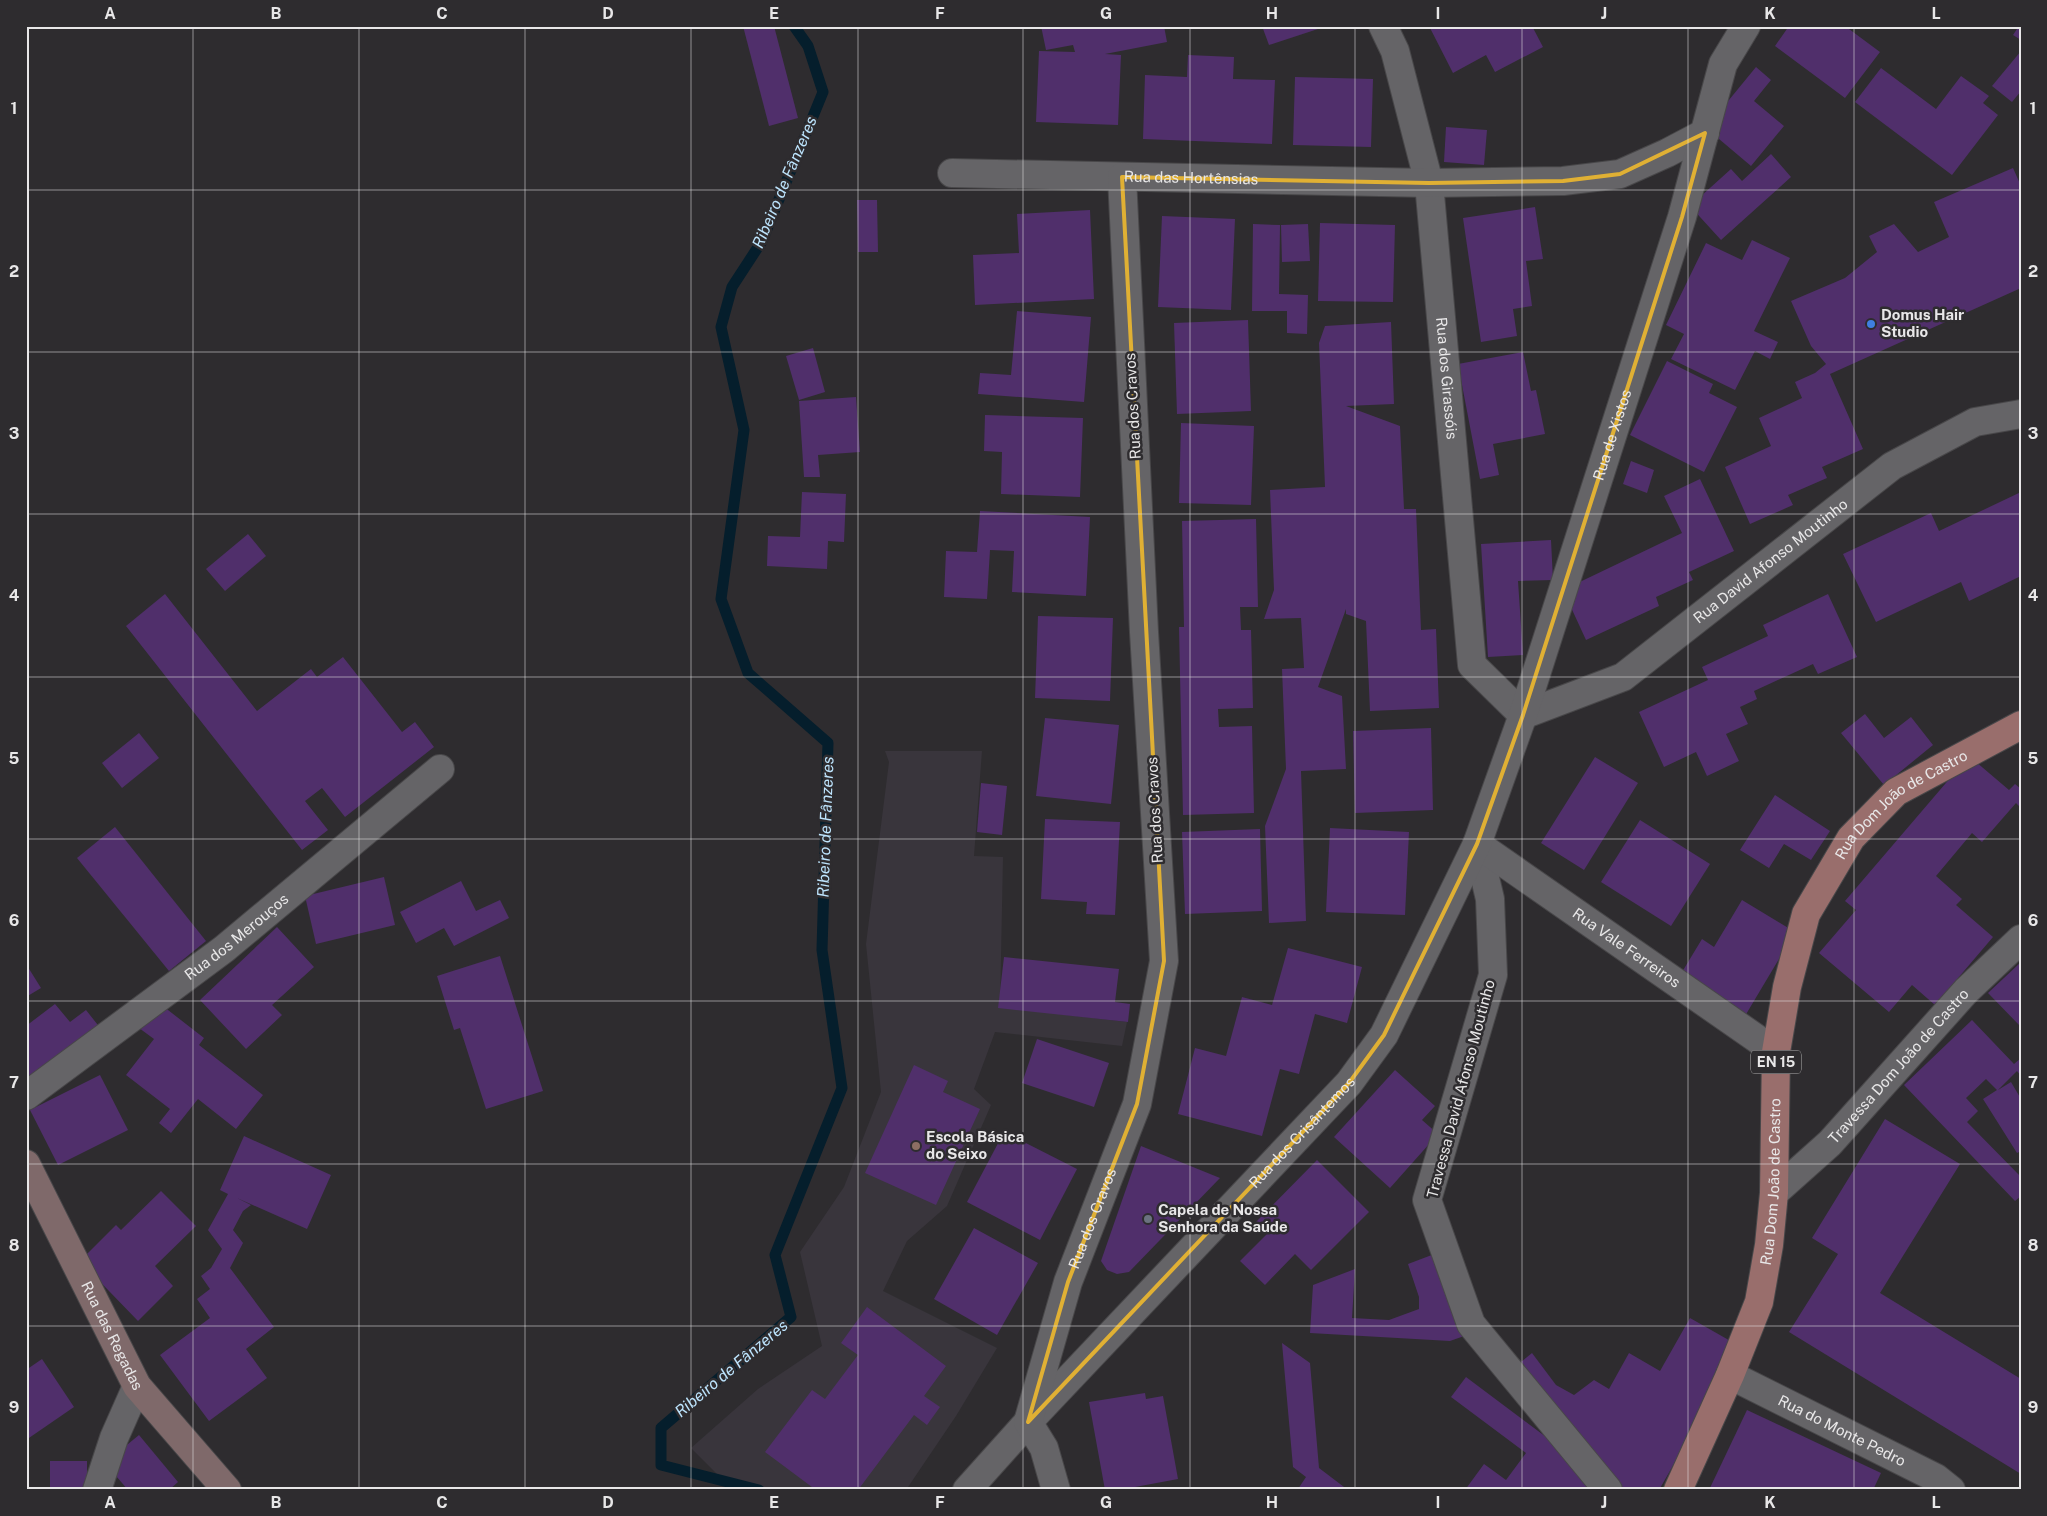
<svg xmlns="http://www.w3.org/2000/svg" width="2047" height="1516" font-family="'Public Sans',sans-serif">
<rect width="100%" height="100%" fill="#2e2c2f"/>
<!-- built -->
<path fill="#39353c" d="M885,751H982L974,856L1003,857L1000,1007L1127,1022L1122,1046L995,1032L974,1089L991,1105L947,1206L907,1241L883,1291L997,1348L956,1416L906,1490H733L691,1448L758,1389L822,1346L800,1252L844,1187L881,1092L866,944L889,762Z"/>
<g fill="none" stroke-linecap="round" stroke-linejoin="round">
<!-- stream -->
<path stroke="#051e2c" stroke-width="11" d="M759,1490L661,1465V1428L791,1317L775,1255L842,1088L822,950L828,743L748,673L721,599L744,430L721,327L732,287L762,241L823,92L808,46L794,26"/>
</g>
<!-- building -->
<g fill="#502f6b">
<path d="M743,26H774L798,118L769,126Z"/>
<path d="M1041,26H1164L1167,42L1105,54L1121,55L1118,125L1036,122L1039,51L1075,52L1073,45L1046,50Z"/>
<path d="M1262,26H1324V27L1269,45Z"/>
<path d="M1429,26H1532L1543,47L1495,72L1486,55L1453,73Z"/>
<path d="M1789,26H1851L1849,29L1880,52L1845,98L1775,46Z"/>
<path d="M2019,26H2021V40L2013,35Z"/>
<path d="M2021,51V91L2012,102L1992,86Z"/>
<path d="M1188,55L1234,57L1233,79L1275,80L1272,144L1143,139L1145,75L1187,77Z"/>
<path d="M1756,67L1771,80L1754,101L1784,126L1751,166L1706,128Z"/>
<path d="M1881,68L1936,109L1961,76L1989,96L1983,103L1998,115L1952,175L1855,102Z"/>
<path d="M1295,77L1373,79L1371,147L1293,145Z"/>
<path d="M1446,127L1487,130L1484,165L1444,162Z"/>
<path d="M1771,154L1791,177L1721,240L1690,206L1731,169L1742,181Z"/>
<path d="M2013,168L2021,186V288L1830,374L1863,449L1822,467L1827,478L1788,495L1793,505L1750,524L1725,467L1771,446L1759,418L1802,398L1795,382L1815,373L1826,364L1811,346L1791,301L1845,278L1877,252L1869,236L1894,224L1918,252L1945,239L1949,237L1934,202Z"/>
<path d="M857,200H877L878,252H858Z"/>
<path d="M1535,207L1543,259L1526,261L1532,306L1513,309L1517,336L1481,342L1463,218Z"/>
<path d="M1090,210L1094,299L975,305L973,255L1019,253L1017,214Z"/>
<path d="M1162,216L1235,219L1231,310L1158,307Z"/>
<path d="M1320,223L1395,225L1393,302L1318,301Z"/>
<path d="M1253,224L1280,225L1279,294L1308,295L1307,334L1287,333V311H1252Z"/>
<path d="M1308,224L1310,261L1282,262L1281,225Z"/>
<path d="M1752,240L1790,258L1754,331L1778,342L1770,359L1755,351L1735,390L1671,359L1684,334L1666,325L1706,243L1742,260Z"/>
<path d="M1017,311L1091,317L1084,402L978,394L980,373L1011,375Z"/>
<path d="M1248,320L1251,411L1177,414L1174,323Z"/>
<path d="M1391,322L1394,404L1346,406L1400,426L1404,509H1416L1421,630L1436,629L1439,708L1370,711L1366,621L1346,614V609L1318,687L1342,696L1346,769L1301,771L1306,921L1269,923L1265,826L1286,769L1282,669L1304,668L1301,618L1264,619L1274,590L1270,490L1325,487L1319,343L1325,326Z"/>
<path d="M813,348L825,392L799,400L786,356Z"/>
<path d="M1523,352L1531,391L1536,390L1545,434L1493,444L1499,475L1480,479L1458,364Z"/>
<path d="M1667,361L1713,384L1709,393L1737,407L1704,472L1630,435Z"/>
<path d="M856,397L860,452L818,455L820,477H804L799,401Z"/>
<path d="M985,415L1083,418L1080,497L1001,494L1002,452L984,451Z"/>
<path d="M1181,423L1254,426L1251,505L1179,503Z"/>
<path d="M1631,461L1654,470L1647,493L1623,484Z"/>
<path d="M1700,479L1734,551L1689,572L1693,580L1656,597L1659,606L1586,640L1563,590L1682,533L1664,496Z"/>
<path d="M802,492L846,494L844,542L828,541L827,569L767,566L768,536L800,537Z"/>
<path d="M2021,492V576L1969,601L1961,582L1876,622L1843,554L1931,513L1939,531Z"/>
<path d="M980,511L1090,517L1086,596L1012,592L1014,551L990,550L987,599L944,597L946,551L977,552Z"/>
<path d="M1256,519L1258,607H1240L1241,630H1251L1253,708L1218,709L1219,727L1252,726L1254,813L1183,815L1179,627H1184L1182,521Z"/>
<path d="M248,534L266,556L225,591L206,569Z"/>
<path d="M1551,540L1553,580L1518,581L1523,655L1488,657L1481,544Z"/>
<path d="M165,594L257,711L311,669L317,677L343,657L402,732L415,722L434,747L345,817L322,788L305,801L328,830L302,850L126,626Z"/>
<path d="M1828,594L1857,657L1818,674L1813,664L1754,691L1757,699L1740,707L1748,724L1726,734L1739,761L1707,776L1696,752L1664,767L1639,712L1708,680L1702,667L1768,636L1763,625Z"/>
<path d="M1038,616L1113,618L1110,701L1035,698Z"/>
<path d="M1865,714L1884,738L1911,717L1933,745L1884,785L1841,733Z"/>
<path d="M1045,718L1119,725L1111,804L1036,796Z"/>
<path d="M1431,728L1433,810L1355,813L1353,731Z"/>
<path d="M139,733L159,758L122,788L102,763Z"/>
<path d="M1969,756L2009,790L2015,784L2021,789V808L2016,803L1982,842L1972,833L1936,876L1962,899L1956,905L1993,937L1935,1005L1912,985L1889,1012L1819,953L1856,910L1845,901Z"/>
<path d="M1595,757L1638,783L1584,870L1541,843Z"/>
<path d="M981,783L1007,786L1002,835L977,832Z"/>
<path d="M1775,795L1830,831L1811,860L1784,844L1769,868L1740,850Z"/>
<path d="M1045,819L1120,822L1115,915L1086,914L1087,902L1041,899Z"/>
<path d="M1640,820L1710,864L1671,926L1601,882Z"/>
<path d="M115,827L206,941L169,971L77,858Z"/>
<path d="M1330,828L1409,832L1405,915L1326,912Z"/>
<path d="M1260,829L1262,911L1185,914L1182,832Z"/>
<path d="M384,877L395,925L316,944L305,896Z"/>
<path d="M461,881L476,911L500,900L509,918L454,946L444,928L416,943L400,912Z"/>
<path d="M1742,900L1795,932L1745,1016L1679,977L1702,939L1714,947Z"/>
<path d="M277,927L314,967L272,1005L282,1015L246,1049L200,1000Z"/>
<path d="M1288,948L1362,967L1347,1023L1315,1014L1299,1074L1280,1069L1262,1136L1178,1114L1195,1048L1226,1056L1242,997L1272,1005Z"/>
<path d="M500,956L543,1091L486,1109L460,1028L454,1030L437,976Z"/>
<path d="M1004,957L1119,969L1115,1002L1130,1004L1128,1022L998,1008Z"/>
<path d="M2021,962V1027L1988,993Z"/>
<path d="M26,964L41,988L26,997Z"/>
<path d="M159,1003L204,1038L199,1045L263,1095L236,1129L198,1099L171,1133L159,1123L170,1109L126,1075L154,1039L139,1028Z"/>
<path d="M55,1004L70,1022L86,1010L101,1029L26,1086V1026Z"/>
<path d="M1972,1020L2014,1064L2021,1058V1076L2017,1071L1998,1090L2011,1082L2021,1099V1151L2017,1153L1983,1099L1997,1090L1986,1079L1966,1098L1978,1111L1967,1122L2021,1177V1196L2015,1201L1904,1085Z"/>
<path d="M1037,1039L1109,1063L1094,1107L1022,1083Z"/>
<path d="M914,1065L948,1081L943,1092L980,1109L936,1205L865,1173Z"/>
<path d="M1395,1070L1435,1106L1422,1120L1438,1134L1390,1188L1334,1137Z"/>
<path d="M100,1075L128,1130L58,1165L30,1110Z"/>
<path d="M1885,1119L1960,1164L1880,1293L2021,1379V1474L1789,1332L1838,1254L1812,1238Z"/>
<path d="M1004,1132L1077,1169L1040,1240L967,1202Z"/>
<path d="M244,1136L331,1175L307,1229L237,1198L251,1205L243,1211L233,1230L243,1243L230,1268L274,1327L246,1349L267,1378L209,1421L160,1355L210,1318L197,1299L210,1289L201,1276L211,1268L222,1249L208,1230L228,1194L220,1190Z"/>
<path d="M1141,1146L1220,1178L1129,1272L1117,1274L1107,1270L1101,1261Z"/>
<path d="M1317,1160L1369,1212L1311,1270L1295,1254L1265,1285L1240,1261L1268,1233L1256,1222Z"/>
<path d="M161,1191L196,1226L155,1266L173,1286L138,1321L80,1261L116,1225L121,1230Z"/>
<path d="M974,1228L1038,1263L997,1335L934,1299Z"/>
<path d="M1437,1253L1467,1335L1450,1341L1310,1333L1313,1285L1355,1269L1352,1318L1389,1320L1419,1309V1297L1408,1264Z"/>
<path d="M867,1307L946,1366L924,1396L940,1407L927,1425L914,1415L858,1490H816L765,1452L812,1390L825,1399L858,1355L841,1343Z"/>
<path d="M1690,1318L1741,1347L1659,1490H1465L1484,1464L1506,1480L1526,1453L1451,1397L1466,1377L1601,1478L1516,1366L1532,1353L1556,1385L1574,1395L1594,1380L1609,1389L1629,1353L1660,1371Z"/>
<path d="M1282,1343L1310,1363L1319,1468L1348,1490L1298,1489L1306,1477L1293,1467Z"/>
<path d="M42,1359L74,1407L26,1440V1370Z"/>
<path d="M1145,1393L1146,1399L1163,1396L1178,1479L1119,1490H1105L1089,1402Z"/>
<path d="M1747,1410L1881,1473L1873,1490H1709Z"/>
<path d="M139,1435L178,1482L169,1490H128L105,1463Z"/>
<rect x="50" y="1461" width="37" height="29"/>
</g>
<g fill="none" stroke-linecap="round" stroke-linejoin="round">
<!-- street casing -->
<g stroke="#484749" stroke-width="30">
<g id="street">
<path id="s1" d="M1383,26L1395,51L1429,183L1472,665L1523,715L1623,677L1892,466L1975,422L2021,414"/>
<path id="s2" d="M952,173L1429,183L1563,181L1620,174L1667,153L1705,133"/>
<path d="M1477,844L1490,899L1493,975L1427,1200L1471,1324L1608,1490"/>
<path id="s3" d="M1477,844L1776,1052"/>
<path id="s4" d="M26,1096L224,949L440,769"/>
<path id="s5" d="M1774,1193L1830,1143L1966,991L2021,939"/>
<path id="s6" d="M1730,1375L1936,1478L1951,1490"/>
<path d="M97,1490L114,1438L137,1386"/>
<path id="s7" d="M967,1490L1028,1422L1349,1083L1384,1035L1477,844L1523,715L1682,217L1723,64L1746,26"/>
<path id="s8" d="M1056,1490L1044,1448L1028,1422L1068,1282L1137,1104L1164,961L1144,632L1122,177"/>
</g>
</g>
<!-- secondary casing -->
<g stroke="#484749" stroke-width="30">
<g id="secondary">
<path id="s9" d="M26,1164L137,1386L227,1490"/>
</g>
</g>
<!-- primary casing -->
<g stroke="#484749" stroke-width="30">
<g id="primary">
<path id="s10" d="M1678,1490L1730,1375L1759,1302L1769,1245L1774,1193L1776,1052L1787,987L1806,914L1851,838L1896,792L2021,725"/>
</g>
</g>
<!-- street -->
<use href="#street" stroke="#656467" stroke-width="28"/>
<!-- secondary -->
<use href="#secondary" stroke="#7f696a" stroke-width="28"/>
<!-- primary -->
<use href="#primary" stroke="#996e6c" stroke-width="28"/>
</g>
<!-- marked area -->
<path fill="none" stroke="#e0b034" stroke-width="4" stroke-linejoin="round" d="M1705,133L1682,217L1523,715L1477,844L1384,1035L1349,1083L1028,1422L1068,1282L1137,1104L1164,961L1122,177L1429,183L1563,181L1620,174Z"/>
<!-- grid -->
<path fill="none" stroke="#e8e7e8" stroke-width="1" stroke-opacity="0.55" d="M193,26V1490M359,26V1490M525,26V1490M691,26V1490M858,26V1490M1023,26V1490M1190,26V1490M1355,26V1490M1522,26V1490M1688,26V1490M1854,26V1490M26,190H2021M26,352H2021M26,514H2021M26,677H2021M26,839H2021M26,1001H2021M26,1164H2021M26,1326H2021"/>
<!-- markers -->
<circle fill="#3f7fe0" stroke="#2e2c2f" stroke-width="2" cx="1871" cy="324" r="5"/>
<circle fill="#8d6e63" stroke="#2e2c2f" stroke-width="2" cx="916" cy="1146" r="5"/>
<circle fill="#6b7280" stroke="#2e2c2f" stroke-width="2" cx="1148" cy="1219" r="5"/>
<g text-anchor="middle" stroke-width="5" stroke-linejoin="round" paint-order="stroke">
<!-- shield labels -->
<rect fill="#2e2c2f" stroke="#b0afb0" stroke-width="1" x="1751" y="1050.5" width="50" height="23" rx="4"/>
<g font-size="14" font-weight="bold" fill="#e8e7e8">
<text x="1776" y="1067">EN 15</text>
</g>
<!-- street labels -->
<g font-size="15" fill="#e8e7e8" stroke="#2e2c2f">
<text dy="5" stroke="none"><textPath href="#s2" startOffset="239">Rua das Hortênsias</textPath></text>
<text dy="5" stroke="none"><textPath href="#s1" startOffset="360">Rua dos Girassóis</textPath></text>
<text transform="translate(1133 406) rotate(-93)" y="5">Rua dos Cravos</text>
<text dy="5" stroke="none"><textPath href="#s7" startOffset="1261">Rua de Xistos</textPath></text>
<text dy="5" stroke="none"><textPath href="#s1" startOffset="1014">Rua David Afonso Moutinho</textPath></text>
<text dy="5" stroke="none"><textPath href="#s10" startOffset="746">Rua Dom João de Castro</textPath></text>
<text transform="translate(1155 810) rotate(-93)" y="5">Rua dos Cravos</text>
<text dy="5" stroke="none"><textPath href="#s4" startOffset="264">Rua dos Merouços</textPath></text>
<text dy="5" stroke="none"><textPath href="#s3" startOffset="182">Rua Vale Ferreiros</textPath></text>
<text dy="5" stroke="none"><textPath href="#s5" startOffset="178">Travessa Dom João de Castro</textPath></text>
<text transform="translate(1461 1089) rotate(-75)" y="5">Travessa David Afonso Moutinho</text>
<text dy="5" stroke="none"><textPath href="#s7" startOffset="490">Rua dos Crisântemos</textPath></text>
<text dy="5" stroke="none"><textPath href="#s10" startOffset="326">Rua Dom João de Castro</textPath></text>
<text dy="5" stroke="none"><textPath href="#s8" startOffset="288">Rua dos Cravos</textPath></text>
<text dy="5" stroke="none"><textPath href="#s9" startOffset="192">Rua das Regadas</textPath></text>
<text dy="5" stroke="none"><textPath href="#s6" startOffset="125">Rua do Monte Pedro</textPath></text>
</g>
<!-- poi labels -->
<g font-size="15" font-weight="bold" fill="#e8e7e8" stroke="#2e2c2f" text-anchor="start">
<text x="1881" y="320">Domus Hair<tspan x="1881" dy="17">Studio</tspan></text>
<text x="926" y="1142">Escola Básica<tspan x="926" dy="17">do Seixo</tspan></text>
<text x="1158" y="1215">Capela de Nossa<tspan x="1158" dy="17">Senhora da Saúde</tspan></text>
</g>
<!-- water labels -->
<g font-size="16" font-style="italic" fill="#bde4fd" stroke="#2e2c2f">
<text transform="translate(784 182) rotate(-67)" y="6">Ribeiro de Fânzeres</text>
<text transform="translate(825 827) rotate(-88)" y="6">Ribeiro de Fânzeres</text>
<text transform="translate(731 1368) rotate(-40)" y="6">Ribeiro de Fânzeres</text>
</g>
</g>
<!-- border -->
<rect width="2047" height="1516" fill="none" stroke="#2e2c2f" stroke-width="55"/>
<rect x="28" y="28" width="1992" height="1460" fill="none" stroke="#e8e7e8" stroke-width="2"/>
<g font-size="16" text-anchor="middle" font-weight="bold" fill="#e8e7e8">
<text x="110" y="19">A</text>
<text x="276" y="19">B</text>
<text x="442" y="19">C</text>
<text x="608" y="19">D</text>
<text x="774" y="19">E</text>
<text x="940" y="19">F</text>
<text x="1106" y="19">G</text>
<text x="1272" y="19">H</text>
<text x="1438" y="19">I</text>
<text x="1604" y="19">J</text>
<text x="1770" y="19">K</text>
<text x="1936" y="19">L</text>
<text x="14" y="114">1</text>
<text x="2033" y="114">1</text>
<text x="14" y="277">2</text>
<text x="2033" y="277">2</text>
<text x="14" y="439">3</text>
<text x="2033" y="439">3</text>
<text x="14" y="601">4</text>
<text x="2033" y="601">4</text>
<text x="14" y="764">5</text>
<text x="2033" y="764">5</text>
<text x="14" y="926">6</text>
<text x="2033" y="926">6</text>
<text x="14" y="1088">7</text>
<text x="2033" y="1088">7</text>
<text x="14" y="1251">8</text>
<text x="2033" y="1251">8</text>
<text x="14" y="1413">9</text>
<text x="2033" y="1413">9</text>
<text x="110" y="1508">A</text>
<text x="276" y="1508">B</text>
<text x="442" y="1508">C</text>
<text x="608" y="1508">D</text>
<text x="774" y="1508">E</text>
<text x="940" y="1508">F</text>
<text x="1106" y="1508">G</text>
<text x="1272" y="1508">H</text>
<text x="1438" y="1508">I</text>
<text x="1604" y="1508">J</text>
<text x="1770" y="1508">K</text>
<text x="1936" y="1508">L</text>
</g>
</svg>
